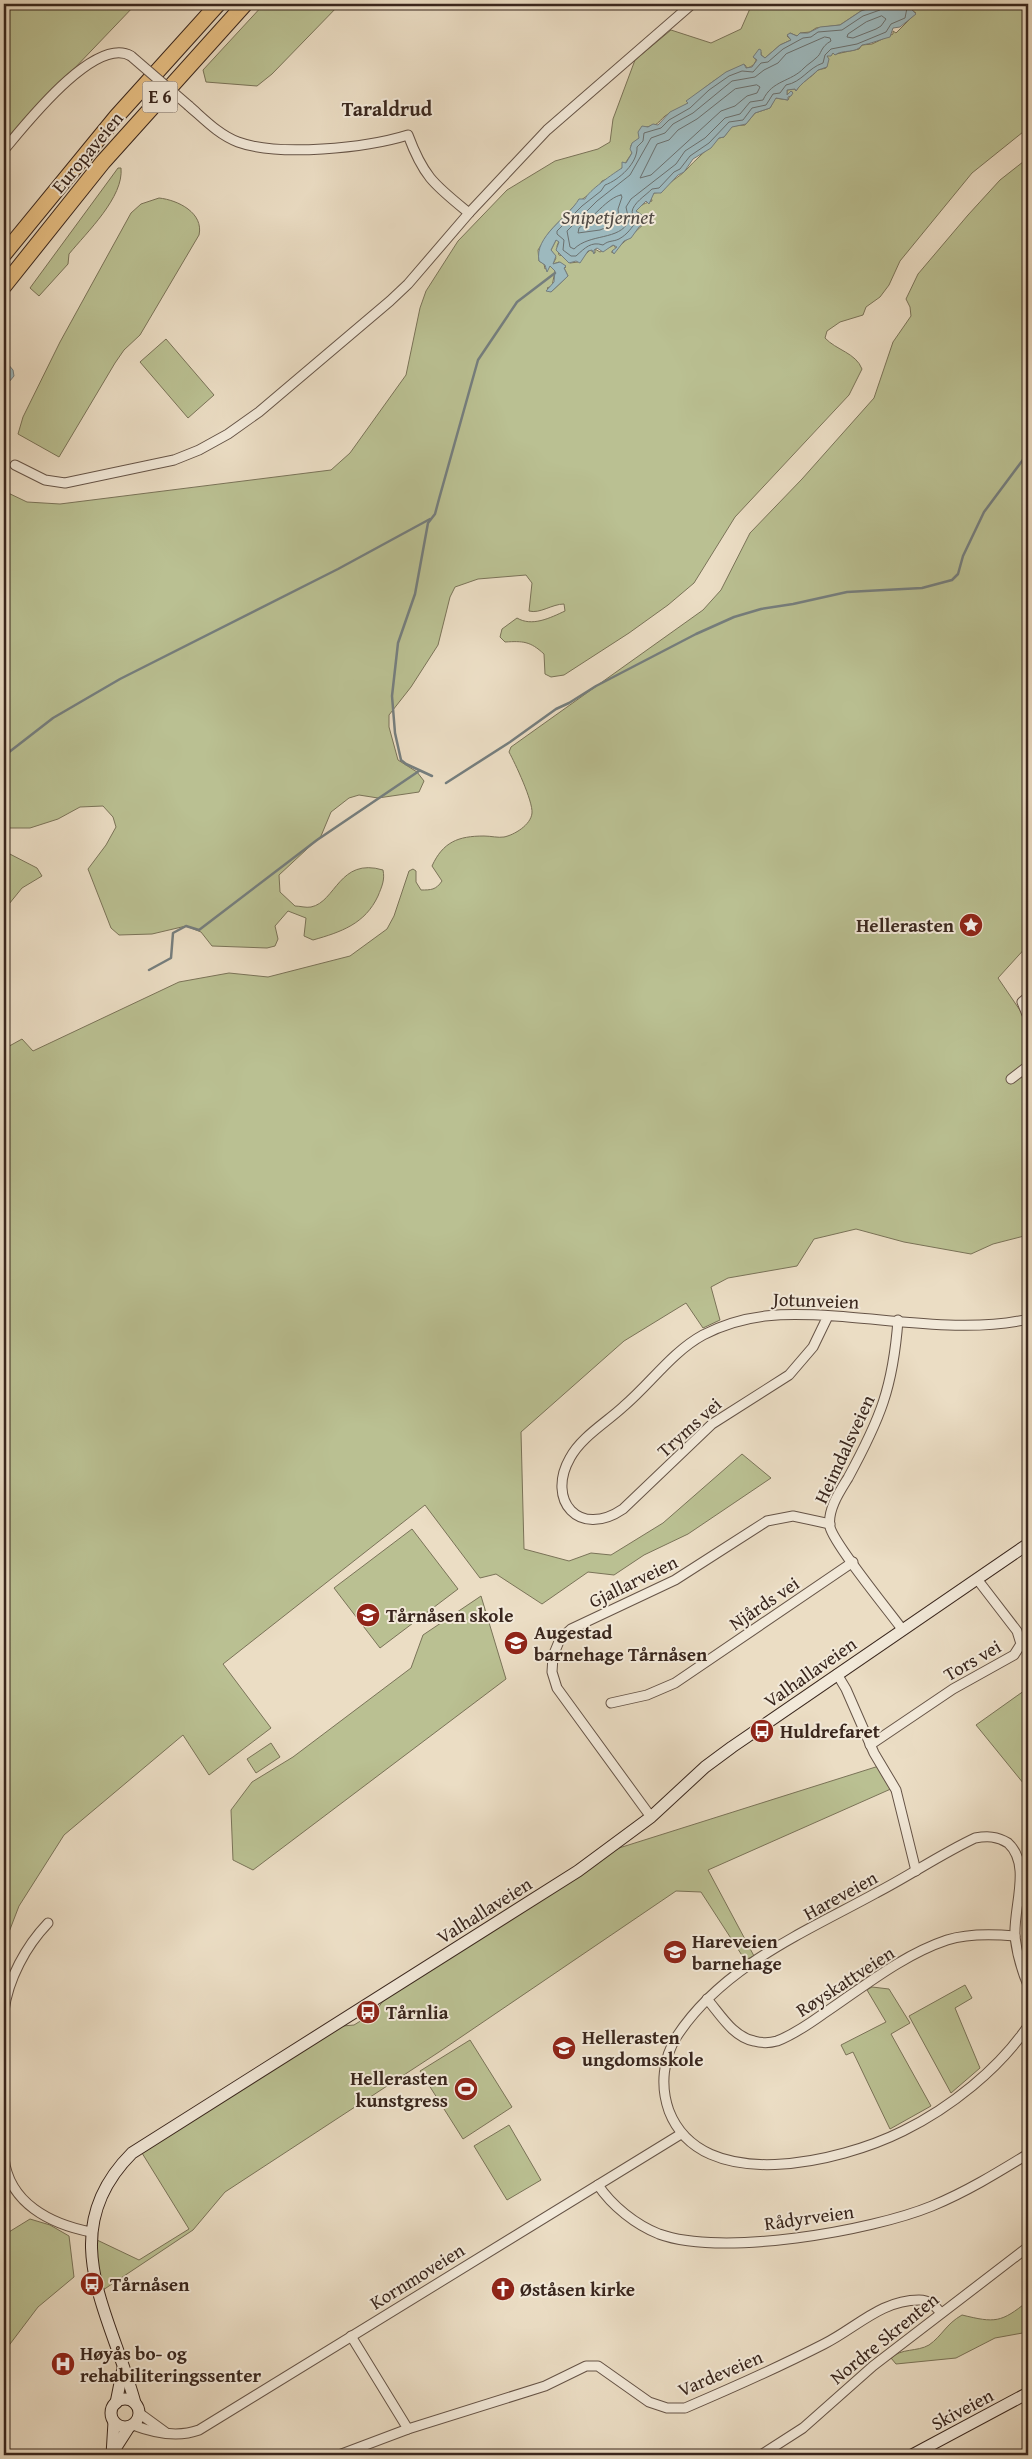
<svg xmlns="http://www.w3.org/2000/svg" width="1032" height="2459" font-family="'Gentium Book Plus',serif">
<rect width="100%" height="100%" fill="#ebddc4"/>
<filter id="stains"><feTurbulence type="fractalNoise" baseFrequency=".004" numOctaves="4"/><feColorMatrix values="0 0 0 0 .2 0 0 0 0 .09 0 0 0 0 .02 0 0 0 .5 -.17"/></filter>
<radialGradient id="worn" r=".72"><stop offset=".6" stop-color="#630" stop-opacity="0"/><stop offset="1" stop-color="#630" stop-opacity=".3"/></radialGradient>
<!-- green -->
<g fill="#bac092" stroke="#7a7358">
<path d="M4,4H136L4,142Z"/>
<path d="M264,4H340L272,74L257,86L206,82L203,70Z"/>
<path d="M752,4H883L861,11L840,25L816,28L810,32L800,33L797,36L790,33L787,36L791,40L780,45L765,58L761,55V52L754,58L756,59C756,63 752,67 747,68L745,65C722,73 705,86 688,103C682,109 672,110 665,116C657,123 659,125 646,127L638,140L631,145L632,153L622,168L612,177L602,181L598,188L577,203L550,231L538,250L539,261L544,264L545,269L551,266L555,271L552,286L547,288L551,292L568,276L564,268L566,267L559,262L553,264L556,258L551,250L556,240L559,241L557,246L559,255L564,256L570,263L578,262L590,250L595,253V249L600,252L614,245L616,249L612,251V253L646,222L636,211C641,204 646,203 652,201L651,197L654,193L662,192C668,182 678,178 685,171C696,159 708,149 719,138L724,137L732,126L745,125L755,113L770,108L775,98L788,100L792,91L787,95V90L795,89L796,91C801,82 811,78 818,70L826,68L827,56L833,53L836,54L859,49L862,45L872,44L893,34V31L896,33L916,13L912,10L915,7L918,9L932,4H1028V128L972,173L900,261L889,285L880,297L866,307L863,315L840,322L827,331L825,338C836,350 856,353 862,369L849,395L735,517L694,583L668,605L629,633L564,675L551,677L545,674L544,654C530,641 523,641 505,642L500,637L502,629L517,618C532,627 550,618 565,611L564,604C552,604 540,614 529,611L532,583L526,575L478,579L455,587L450,597L438,645L411,687L389,715V727L398,760L417,772L424,781L419,792L378,798L359,795L349,798L331,812L321,836L279,875L280,892L295,906C300,906 306,908 311,907C336,902 339,857 383,870C385,880 382,886 378,896C365,924 341,932 313,940L304,936L306,918L288,911L275,926L278,939L275,946L267,948L212,946L201,932L186,926L152,934L119,935L111,928L88,869L106,845L116,827L113,817L103,806L80,807L58,819L30,828H4V491L27,502L60,504L331,470L350,453L406,375L420,308L426,291L458,241L507,190L555,161L598,149L610,142L613,119L635,60L671,30L711,43L741,29Z"/>
<path d="M1028,158V945L998,978L1028,1022V1235L993,1244L971,1254L904,1242L856,1229L814,1239L797,1266L728,1278L711,1287L720,1320L703,1328L686,1303L624,1341L521,1432L524,1549L569,1561L591,1553L611,1555L663,1523L742,1454L771,1478L688,1534L644,1555L614,1575L588,1572L542,1604L496,1574L480,1578L425,1505L223,1664L271,1728L209,1775L183,1735L64,1835L19,1906L4,1945V1049L22,1039L33,1051L179,982L229,973L268,977L350,956L387,929L394,916L409,871L413,869L416,871V882L421,890C431,890 436,890 442,881L432,866C443,842 458,836 484,836C491,836 498,838 504,837C514,835 531,825 532,813C533,801 515,763 509,752L511,747L703,610L721,590L750,533L802,479L874,398L893,342L911,316L910,307L906,299L918,274L968,215L1000,180Z"/>
<path d="M118,168H121C124,197 87,232 69,254L68,264L39,296L30,288Z"/>
<path d="M159,198C178,200 204,213 199,235L140,335L124,350L115,363L59,457L18,434L23,417L60,342L131,213L141,204Z"/>
<path d="M166,339L214,395L188,418L140,362Z"/>
<path d="M4,851L37,868L42,876L22,888L9,904L4,906Z"/>
<path d="M412,1529L458,1589L380,1648L334,1588Z"/>
<path d="M481,1596L506,1679L253,1870L233,1860L231,1810L252,1782L293,1757L411,1668L423,1635Z"/>
<path d="M1028,1688V1789L976,1725Z"/>
<path d="M271,1743L280,1757L256,1773L247,1759Z"/>
<path d="M882,1765L893,1788L708,1870L754,1956L745,1960L701,1892L676,1891L439,2052L225,2192L193,2230L100,2292L97,2268V2240L139,2260L189,2229L142,2153L343,2026L354,2025L375,2012L383,2001L407,1985L619,1848Z"/>
<path d="M965,1985L972,1998L955,2008L980,2068L951,2093L909,2016Z"/>
<path d="M872,1987L889,1989L910,2023L891,2034L931,2106L890,2129L853,2052L846,2055L841,2045L886,2022L867,1990Z"/>
<path d="M470,2040L512,2107L463,2139L420,2071Z"/>
<path d="M509,2125L541,2180L507,2200L474,2146Z"/>
<path d="M30,2219L50,2225L69,2236L74,2277L38,2307L4,2352V2235Z"/>
<path d="M1028,2301V2332L995,2338L956,2358L896,2364L891,2358C901,2348 917,2352 929,2345C942,2336 946,2324 962,2315C995,2323 1001,2323 1028,2301Z"/>
</g>
<!-- water -->
<g fill="#9db9be" stroke="#757e7e">
<path d="M883,4H932L919,9L915,7L912,10L916,14L900,27L893,28L890,37C881,39 871,44 862,45C856,54 843,49 835,55L833,53L831,56H827L829,59L827,67L818,70C811,77 801,83 796,91L795,89L787,90V95L791,91L793,93L791,96L788,97V100L776,98L770,108L755,113L746,124L732,127L724,137L719,138L711,148L693,159L684,172L678,175L661,193H654L649,204L646,201L636,211L642,215L645,223L639,227L631,238L624,241L614,254L612,251L617,247L613,245L603,252L597,248L594,250V254L592,250L588,251L580,263L576,261L569,263L556,250L559,242L556,240L551,250L556,256L553,264L560,262L566,266L564,268L568,276L551,292L546,291L554,282L555,271L550,266L547,272L545,265L539,261C534,236 568,218 579,199H585C588,191 614,173 622,168V162L626,163L632,153L630,149L632,143L639,138L638,132L642,126L648,127L653,124L658,125L670,112L688,103L686,101L726,72L744,64L746,68L752,67L757,60L753,57L759,49L761,50V55L765,58L780,45L791,40L787,35L790,33L797,36L800,33H808L820,27L840,25L861,11Z"/>
<path d="M7,363L13,370L14,376L4,388V364Z"/>
</g>
<g fill="none" stroke-linecap="round" stroke-linejoin="round">
<!-- shore -->
<g stroke="#6b706e" stroke-width="1">
<path d="M883,4L880,10L863,16L842,30L818,32L811,37L803,38L783,49L768,62L761,63L753,72L742,71L729,76L709,90L690,108L669,120L661,128L644,133L643,141L637,147C638,163 619,180 605,185L601,191L582,206L557,231V234L564,240L563,250L571,256H576C585,248 591,241 603,245C609,240 613,242 619,239C628,234 631,228 637,221L632,212C633,203 645,196 652,189L659,188L674,172L680,169L690,156L709,143L729,122L743,120L752,108L766,105L773,94L780,93L786,85C802,82 808,68 823,63L825,55L831,49L857,44L886,32L891,24L905,18L907,8L911,4"/>
<path d="M882,16L886,19L881,26L876,29L853,38L847,37L848,34L866,22Z"/>
<path d="M825,37L830,38L831,41C820,47 822,54 816,58C812,62 808,64 804,68C791,82 772,80 763,100L750,102L740,114L725,118L705,138L685,151L676,164L631,199L626,207L629,221C619,241 590,233 574,249L570,247L567,231L597,201L630,175L651,138L665,133L673,124L693,113L732,81L755,77L764,70L778,63L786,54Z"/>
<path d="M757,85L760,87L757,93L747,96L735,106L721,111L651,175L640,178L657,144L669,140L678,130L697,119L735,89Z"/>
<path d="M621,195L622,197L618,209L619,222L600,230L578,233L579,228C591,220 608,197 621,195Z"/>
</g>
<!-- stream -->
<g stroke="#757e7e" stroke-width="2.5">
<path d="M4,756L53,718L120,679L338,569L430,519"/>
<path d="M432,776L406,764L401,760L395,733L392,696L398,643L415,594L428,523L435,514L439,499L478,360L517,302L555,273"/>
<path d="M446,783L510,742L556,709L569,703L596,686L696,634L734,617L761,609L793,604L847,592L922,588L952,580L958,574L963,556L984,512L1028,453"/>
<path d="M149,970L171,958L173,933L186,926L199,930L317,840L419,771"/>
<path d="M4,2250L5,2246"/>
</g>
<!-- street casing -->
<g stroke="#665447" stroke-width="11">
<g id="street">
<path d="M189,106C204,119 219,135 238,142C279,157 366,148 408,135C424,178 435,185 469,213"/>
<path d="M4,150C25,125 95,35 131,56"/>
<path d="M15,465L45,480L65,483L174,460L199,450L228,434L259,412L390,301L408,284L469,213L547,130L692,4"/>
<path d="M1028,997L1022,1002L1028,1017"/>
<path d="M1011,1079L1028,1066"/>
<path d="M828,1316L813,1347L789,1375L712,1424L623,1509C579,1539 546,1500 570,1458C581,1437 607,1422 624,1406C651,1383 672,1352 703,1335C747,1312 788,1313 835,1316C895,1320 970,1333 1028,1319"/>
<path d="M898,1320C893,1388 880,1419 848,1478C840,1491 827,1510 830,1527C834,1544 888,1610 902,1629"/>
<path d="M837,1674L846,1689L874,1753L896,1790L916,1871"/>
<path d="M611,1703L647,1695L675,1683L853,1562"/>
<path d="M870,1745L953,1689L1014,1655L1021,1644L1017,1631L977,1579"/>
<path d="M651,1817L557,1688L552,1672L553,1656L560,1639L571,1629L675,1580L767,1521L793,1516L830,1524"/>
<path d="M1028,1985C1022,1971 1017,1953 1015,1937C1013,1907 1032,1865 1008,1843C997,1836 987,1836 975,1838C941,1854 909,1876 876,1893C805,1932 723,1966 677,2036C663,2058 660,2086 669,2111C702,2196 841,2162 903,2131C950,2108 999,2069 1028,2026"/>
<path d="M707,1999C720,2014 733,2037 754,2041C761,2043 770,2043 777,2041C793,2035 809,2024 823,2014C862,1988 902,1955 947,1940C969,1933 993,1934 1015,1936"/>
<path d="M4,2011C8,1979 26,1946 48,1923"/>
<path d="M4,2158C9,2203 50,2224 91,2232"/>
<path d="M598,2185C612,2206 636,2225 659,2234C722,2257 871,2231 932,2206C966,2192 997,2173 1028,2154"/>
<path d="M351,2336L408,2429"/>
<path d="M139,2413L165,2432"/>
<path d="M133,2425C154,2433 177,2438 199,2430L681,2134"/>
<path d="M339,2455L408,2429L545,2386L586,2366H598L649,2402L667,2408H685C732,2388 779,2367 824,2344C856,2328 881,2300 919,2300C930,2300 935,2306 941,2313"/>
<path d="M761,2455L803,2428L873,2366L1028,2247"/>
</g>
</g>
<!-- secondary casing -->
<g stroke="#39261d" stroke-width="13">
<g id="secondary">
<circle cx="125" cy="2413" r="14"/>
<path d="M116,2403L123,2368"/>
<path d="M135,2403C111,2314 52,2233 132,2153L578,1871L651,1817L705,1767L732,1747L1028,1544"/>
<path d="M111,2455L129,2427"/>
<path d="M112,2455L114,2422"/>
<path d="M912,2455L1028,2393"/>
</g>
</g>
<!-- highway casing -->
<g stroke="#39261d" stroke-width="17">
<g id="highway">
<path d="M4,254L117,116L218,4"/>
<path d="M4,286L103,162L245,4"/>
</g>
</g>
<!-- street -->
<use href="#street" stroke="#f2e9d9" stroke-width="9"/>
<!-- secondary -->
<use href="#secondary" stroke="#f2e9d9" stroke-width="11"/>
<!-- highway -->
<use href="#highway" stroke="#e6be82" stroke-width="15"/>
<!-- street-bridge casing -->
<g stroke="#665447" stroke-width="11" stroke-linecap="butt">
<path id="street-bridge" d="M131,56L189,106"/>
</g>
<!-- street-bridge -->
<use href="#street-bridge" stroke="#f2e9d9" stroke-width="9"/>
</g>
<!-- icons -->
<defs>
<g id="sight-disc" transform="scale(1.25)"><circle r="9.5" fill="#8f2418" stroke="#f2e9d9"/><path d="M0-6L1.8-2.2L6-1.7L2.9 1.2L3.7 5.4L0 3.3L-3.7 5.4L-2.9 1.2L-6-1.7L-1.8-2.2Z" fill="#fff"/></g>
<g id="school-disc" transform="scale(1.25)"><circle r="9.5" fill="#8f2418" stroke="#f2e9d9"/><path d="M0-5L7-2L0 1L-7-2ZM-4 1L0 2.5L4 1V4Q0 6-4 4Z" fill="#fff"/></g>
<g id="bus-disc" transform="scale(1.25)"><circle r="9.5" fill="#8f2418" stroke="#f2e9d9"/><path d="M-5-6H5V4H4V6H2V4H-2V6H-4V4H-5ZM-3.5-4V0h7V-4ZM-3.5 1.2v1.5H-2V1.2ZM2 1.2v1.5H3.5V1.2Z" fill="#fff"/></g>
<g id="stadium-disc" transform="scale(1.25)"><circle r="9.5" fill="#8f2418" stroke="#f2e9d9"/><path d="M0-5a6.5 5 0 1 0 0 10a6.5 5 0 1 0 0-10ZM-3.5-1.8h7v3.6h-7Z" fill="#fff"/></g>
<g id="church-disc" transform="scale(1.25)"><circle r="9.5" fill="#8f2418" stroke="#f2e9d9"/><path d="M-1.2-6h2.4v3.5h3.3v2.4h-3.3V6h-2.4V-.1h-3.3v-2.4h3.3Z" fill="#fff"/></g>
<g id="hospital-disc" transform="scale(1.25)"><circle r="9.5" fill="#8f2418" stroke="#f2e9d9"/><path d="M-5-5h3v3.5h4V-5h3V5h-3V1.5h-4V5h-3Z" fill="#fff"/></g>
</defs>
<g fill-rule="evenodd">
<use href="#sight-disc" x="971" y="925"/>
<use href="#school-disc" x="368" y="1615"/>
<use href="#school-disc" x="516" y="1643"/>
<use href="#bus-disc" x="762" y="1731"/>
<use href="#school-disc" x="675" y="1952"/>
<use href="#bus-disc" x="368" y="2012"/>
<use href="#school-disc" x="564" y="2048"/>
<use href="#stadium-disc" x="466" y="2089"/>
<use href="#bus-disc" x="92" y="2284"/>
<use href="#church-disc" x="503" y="2289"/>
<use href="#hospital-disc" x="63" y="2364"/>
</g>
<g text-anchor="middle" stroke-width="4" stroke-linejoin="round" paint-order="stroke">
<!-- shield labels -->
<rect fill="#f2e9d9" stroke="#706055" stroke-width="1" x="142.5" y="81.5" width="35" height="31" rx="4"/>
<g font-size="18" font-weight="bold" fill="#39261d">
<text x="160" y="103">E 6</text>
</g>
<!-- street labels -->
<g font-size="19" fill="#39261d" stroke="#f2e9d9">
<text transform="translate(87 152) rotate(-50)" y="7">Europaveien</text>
<text transform="translate(816 1300) rotate(2)" y="7">Jotunveien</text>
<text transform="translate(689 1427) rotate(-42)" y="7">Tryms vei</text>
<text transform="translate(844 1449) rotate(-65)" y="7">Heimdalsveien</text>
<text transform="translate(633 1581) rotate(-26)" y="7">Gjallarveien</text>
<text transform="translate(764 1603) rotate(-34)" y="7">Njårds vei</text>
<text transform="translate(972 1660) rotate(-30)" y="7">Tors vei</text>
<text transform="translate(810 1672) rotate(-35)" y="7">Valhallaveien</text>
<text transform="translate(840 1895) rotate(-29)" y="7">Hareveien</text>
<text transform="translate(484 1910) rotate(-32)" y="7">Valhallaveien</text>
<text transform="translate(845 1981) rotate(-33)" y="7">Røyskattveien</text>
<text transform="translate(809 2217) rotate(-8)" y="7">Rådyrveien</text>
<text transform="translate(417 2276) rotate(-32)" y="7">Kornmoveien</text>
<text transform="translate(884 2338) rotate(-39)" y="7">Nordre Skrenten</text>
<text transform="translate(720 2373) rotate(-23)" y="7">Vardeveien</text>
<text transform="translate(962 2409) rotate(-28)" y="7">Skiveien</text>
</g>
<!-- poi labels -->
<g font-size="19" font-weight="bold" fill="#39261d" stroke="#f2e9d9" text-anchor="start">
<text x="954" y="932" text-anchor="end">Hellerasten</text>
<text x="386" y="1622">Tårnåsen skole</text>
<text x="534" y="1639">Augestad<tspan x="534" dy="22">barnehage Tårnåsen</tspan></text>
<text x="780" y="1738">Huldrefaret</text>
<text x="692" y="1948">Hareveien<tspan x="692" dy="22">barnehage</tspan></text>
<text x="386" y="2019">Tårnlia</text>
<text x="582" y="2044">Hellerasten<tspan x="582" dy="22">ungdomsskole</tspan></text>
<text x="448" y="2085" text-anchor="end">Hellerasten<tspan x="448" dy="22">kunstgress</tspan></text>
<text x="110" y="2291">Tårnåsen</text>
<text x="520" y="2296">Øståsen kirke</text>
<text x="80" y="2360">Høyås bo- og<tspan x="80" dy="22">rehabiliteringssenter</tspan></text>
</g>
<!-- neighbourhood labels -->
<g font-size="20" font-weight="bold" fill="#39261d" stroke="#f2e9d9">
<text x="387" y="116">Taraldrud</text>
</g>
<!-- water labels -->
<g font-size="20" font-style="italic" fill="#524b45" stroke="#f2e9d9">
<text x="608" y="224">Snipetjernet</text>
</g>
</g>
<!-- margin -->
<rect width="1032" height="2459" fill="none" stroke="#ebddc4" stroke-width="20"/>
<rect x="5" y="5" width="1022" height="2449" fill="none" stroke="#39261d" stroke-width="2.5"/>
<rect x="10" y="10" width="1012" height="2439" fill="none" stroke="#39261d"/>
<rect width="100%" height="100%" filter="url(#stains)"/>
<rect width="100%" height="100%" fill="url(#worn)"/>
</svg>
